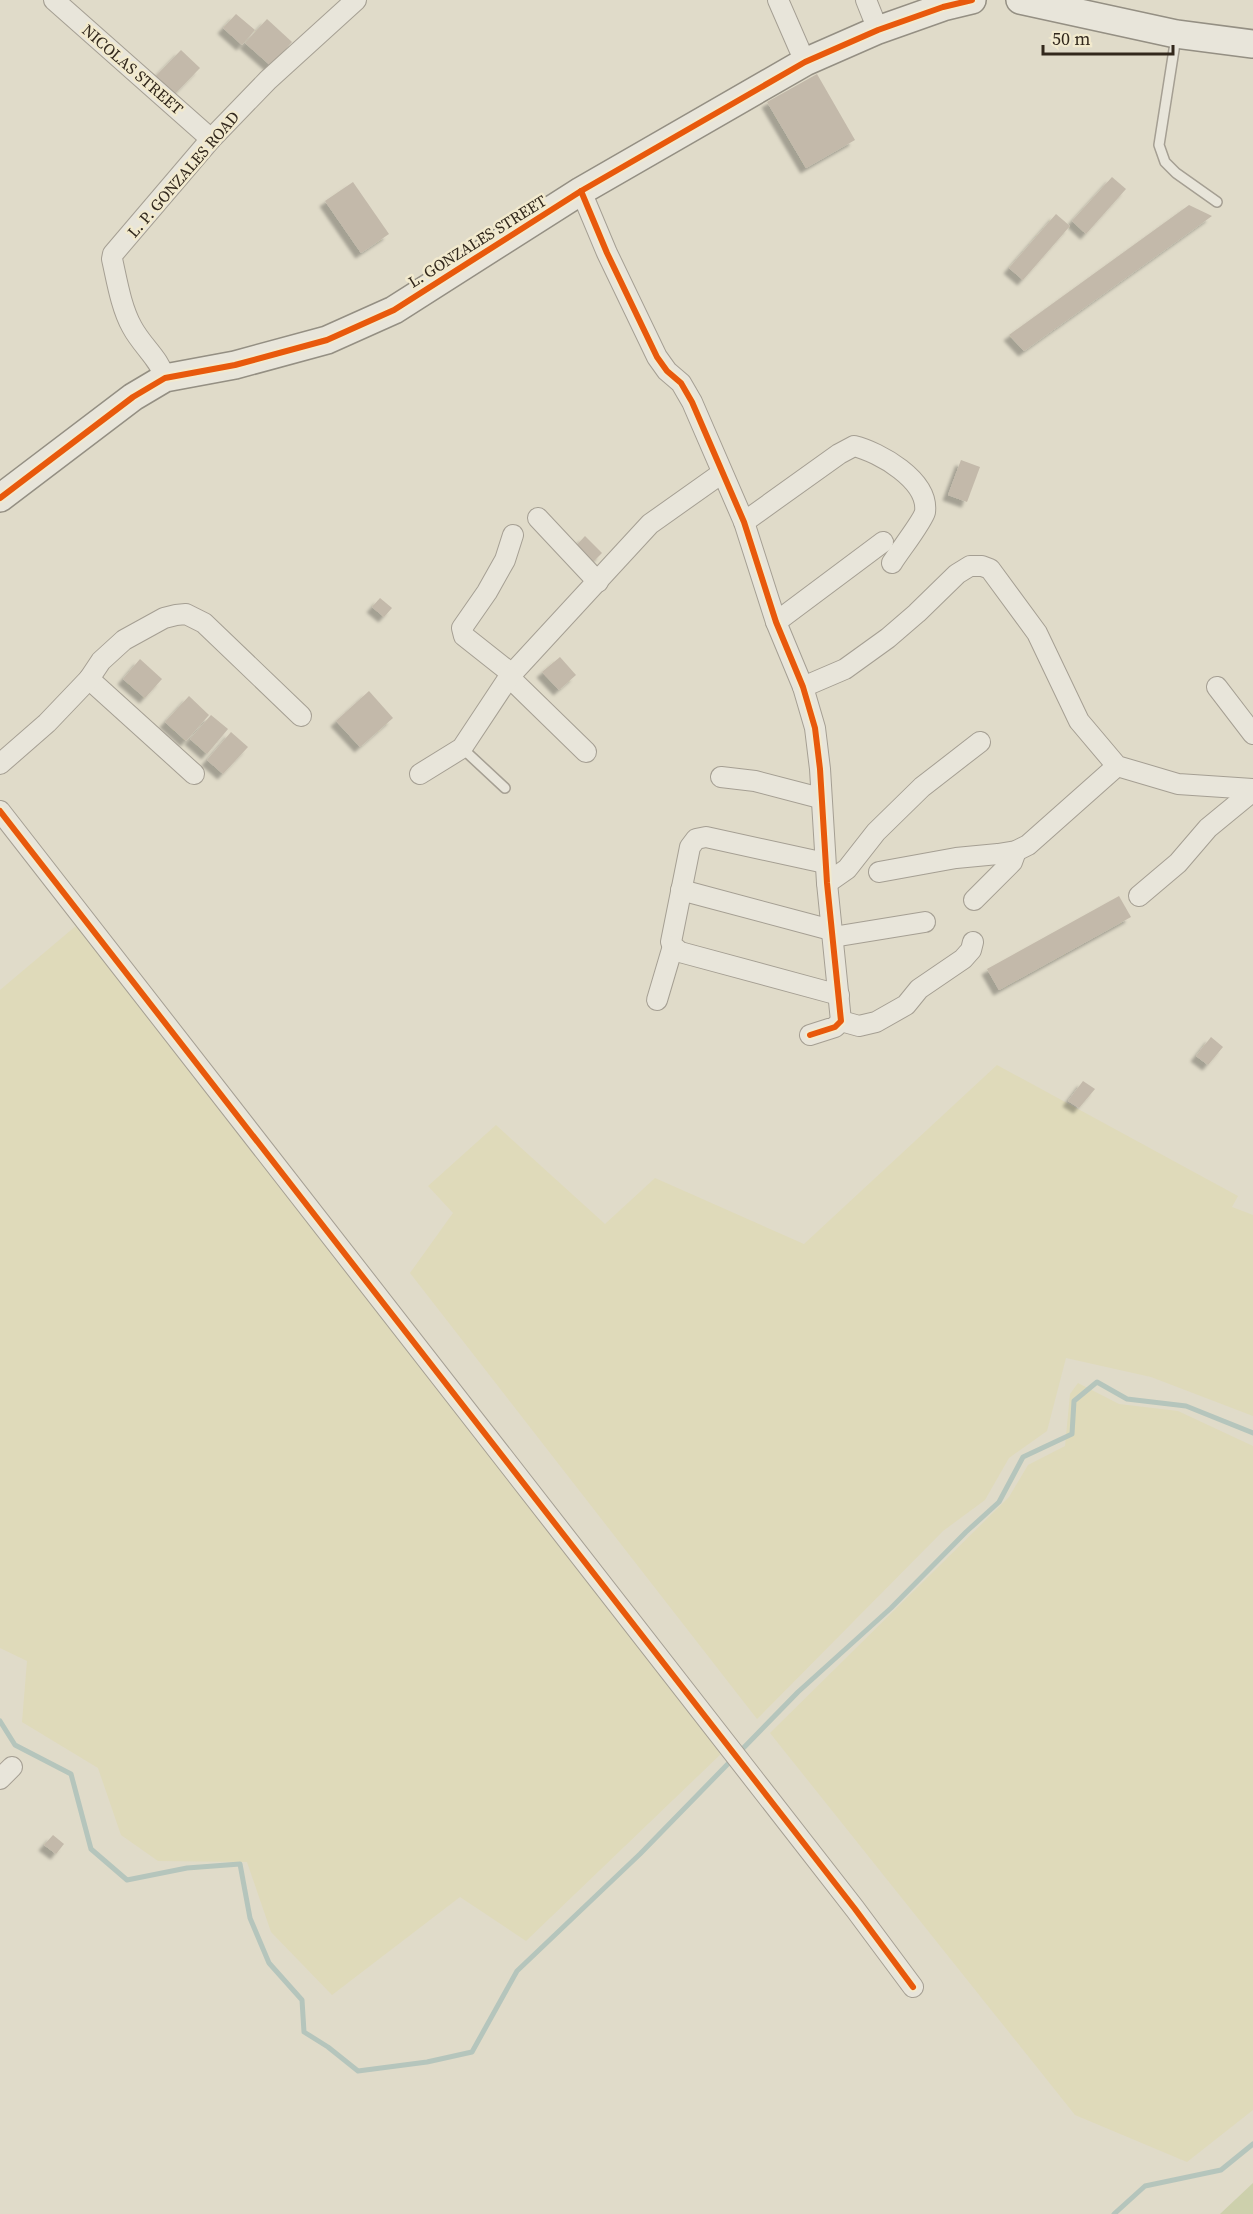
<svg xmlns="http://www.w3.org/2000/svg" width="1253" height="2214" font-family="'Source Serif 4',serif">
<defs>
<filter id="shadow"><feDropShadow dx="-5.5" dy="5.5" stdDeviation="1.5" flood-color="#0004"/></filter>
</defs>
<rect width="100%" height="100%" fill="#e0dbc9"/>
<!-- farmland -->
<g fill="#dfdaba">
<path d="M77,925L722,1753L526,1941L460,1897L332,1995L271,1932L247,1862L158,1861L121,1835L98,1768L22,1722L27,1661L0,1648V990Z"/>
<path d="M997,1065L1238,1196L1232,1207L1253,1215V1416L1151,1377L1066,1358L1047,1431L1009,1458L985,1500L943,1531L757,1719L410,1273L453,1213L428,1186L496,1125L605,1224L655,1178L804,1244Z"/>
<path d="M1078,1383L1119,1404L1178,1411L1253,1446V2110L1187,2162L1075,2115L770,1733L1009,1497L1028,1465L1065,1446L1070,1394Z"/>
</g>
<!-- green -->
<path fill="#cdd0ac" d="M1253,2183V2214H1220Z"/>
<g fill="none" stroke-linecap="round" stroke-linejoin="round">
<!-- stream -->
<g stroke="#b5c5bc" stroke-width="5">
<path d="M0,1721L15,1745L71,1774L91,1849L127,1880L187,1868L240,1864L250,1918L269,1963L302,2000L304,2032L328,2047L358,2071L427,2062L472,2052L517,1971L640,1854L798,1692L891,1608L966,1532L999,1502L1023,1457L1072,1434L1074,1401L1097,1382L1127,1399L1186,1406L1253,1433"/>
<path d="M1114,2214L1145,2186L1221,2170L1253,2144"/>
</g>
</g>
<!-- building -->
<g fill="#c3b9aa" filter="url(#shadow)">
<path d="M236,14L255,30L242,45L223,28Z"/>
<path d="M267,19L292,42L271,66L245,43Z"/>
<path d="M181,50L200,68L172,97L153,79Z"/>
<path d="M817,74L855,140L806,168L767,102Z"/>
<path d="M1112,177L1126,189L1086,234L1072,221Z"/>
<path d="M353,182L389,234L361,253L325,201Z"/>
<path d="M1189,205L1212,216L1024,351L1009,335Z"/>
<path d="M1056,214L1070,226L1023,280L1009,268Z"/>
<path d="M961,460L980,467L967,502L948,495Z"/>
<path d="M585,536L602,553L590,565L573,549Z"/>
<path d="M380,598L392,608L384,617L372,607Z"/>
<path d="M560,657L576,675L559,690L542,672Z"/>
<path d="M140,659L162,679L145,698L123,679Z"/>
<path d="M369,691L393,718L360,747L336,721Z"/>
<path d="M189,696L209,715L186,741L165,722Z"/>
<path d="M211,715L228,729L207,754L190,739Z"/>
<path d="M231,732L248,747L223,774L207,760Z"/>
<path d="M1119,896L1131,917L999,990L987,969Z"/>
<path d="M1211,1037L1223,1047L1208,1065L1196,1056Z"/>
<path d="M1083,1081L1095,1089L1079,1108L1068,1101Z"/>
<path d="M53,1835L64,1844L56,1854L44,1845Z"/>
</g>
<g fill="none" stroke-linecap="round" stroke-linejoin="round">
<!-- lane casing -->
<g stroke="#a59f93" stroke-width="12">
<g id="lane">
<path d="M1176,37L1159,145L1165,162L1176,173L1217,202"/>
<path d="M462,748L505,788"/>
</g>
</g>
<!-- street casing -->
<g stroke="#a59f93" stroke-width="22">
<g id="street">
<path d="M54,0L211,139"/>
<path d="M778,0L805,62"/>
<path d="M866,0L878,30"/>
<path d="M581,191L607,253L657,357L667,371L681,383L692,402L744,522L776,622L803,687L815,728L820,769L827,883L841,1021L835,1027L810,1035"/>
<path d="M165,378C159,358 142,346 132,327C121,307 117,281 112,259L113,254L211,139L268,80L356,0"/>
<path d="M538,518L598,582"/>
<path d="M744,522L839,454L854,446C879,452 929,480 925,512C923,521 898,553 892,563"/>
<path d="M776,622L883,542"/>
<path d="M512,674L464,636L462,628L487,592L505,560L513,535"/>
<path d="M89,679L194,774"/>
<path d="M803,687L845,669L888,638L917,613L957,574L970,566H982L990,569L1037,633L1079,721L1117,766L1178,784L1253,789"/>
<path d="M1217,687L1253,734"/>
<path d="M586,752L509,677L650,524L722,473"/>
<path d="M0,764L47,723L89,679L101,661L124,640L164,618L176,615L186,614L204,623L301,716"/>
<path d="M420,774L462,748L509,677"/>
<path d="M721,777L755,781L820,798"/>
<path d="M0,811L855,1909L913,1987"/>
<path d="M825,863L706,837L696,839L690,847L671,942L673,946L680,952L839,995"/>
<path d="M879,872L956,858L998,854L1016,851L1028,845L1117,766"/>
<path d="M827,883L847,869L876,832L922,787L980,742"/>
<path d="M681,890L831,930"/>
<path d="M1139,896L1178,863L1208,828L1253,791"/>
<path d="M974,900L1012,862L1016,851"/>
<path d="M833,937L925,922"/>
<path d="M657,1000L673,946"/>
<path d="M841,1021L859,1026L876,1022L906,1005L919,989L963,959L971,950L973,942"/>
<path d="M0,1779L12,1767"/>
</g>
</g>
<!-- secondary casing -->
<g stroke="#948f83" stroke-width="30">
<g id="secondary">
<path d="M1020,0L1176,34L1253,44"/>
<path d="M0,498L133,397L165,378L235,365L327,340L394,310L581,191L805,62L878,30L943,7L972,0"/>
</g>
</g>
<!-- lane -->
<use href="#lane" stroke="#e8e5da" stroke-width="9"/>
<!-- street -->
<use href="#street" stroke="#e8e5da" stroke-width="20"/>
<!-- secondary -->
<use href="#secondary" stroke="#e8e5da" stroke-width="27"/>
<!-- cycleway casing -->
<g stroke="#f2eace" stroke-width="10">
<g id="cycleway">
<path d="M581,191L607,253L657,357L667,371L681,383L692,402L744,522L776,622L803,687L815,728L820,769L827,883L841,1021L835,1027L810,1035"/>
<path d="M0,498L133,397L165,378L235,365L327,340L394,310L581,191L805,62L878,30L943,7L972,0"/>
<path d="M0,811L855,1909L913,1987"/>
</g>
</g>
<!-- cycleway -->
<use href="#cycleway" stroke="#e8590c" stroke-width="6"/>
</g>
<g text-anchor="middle" stroke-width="5" stroke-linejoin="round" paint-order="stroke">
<!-- street labels -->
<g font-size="16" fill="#32281c" stroke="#f2eace">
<text transform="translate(133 69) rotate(41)" y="6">NICOLAS STREET</text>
<text transform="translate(183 174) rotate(-49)" y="6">L. P. GONZALES ROAD</text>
<text transform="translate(477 241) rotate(-32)" y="6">L. GONZALES STREET</text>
</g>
</g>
<!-- scale -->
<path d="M1043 45v9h130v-9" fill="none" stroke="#32281c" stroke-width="3"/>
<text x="1052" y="45" font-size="18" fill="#32281c" stroke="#f2eace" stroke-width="4.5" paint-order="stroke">50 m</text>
</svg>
